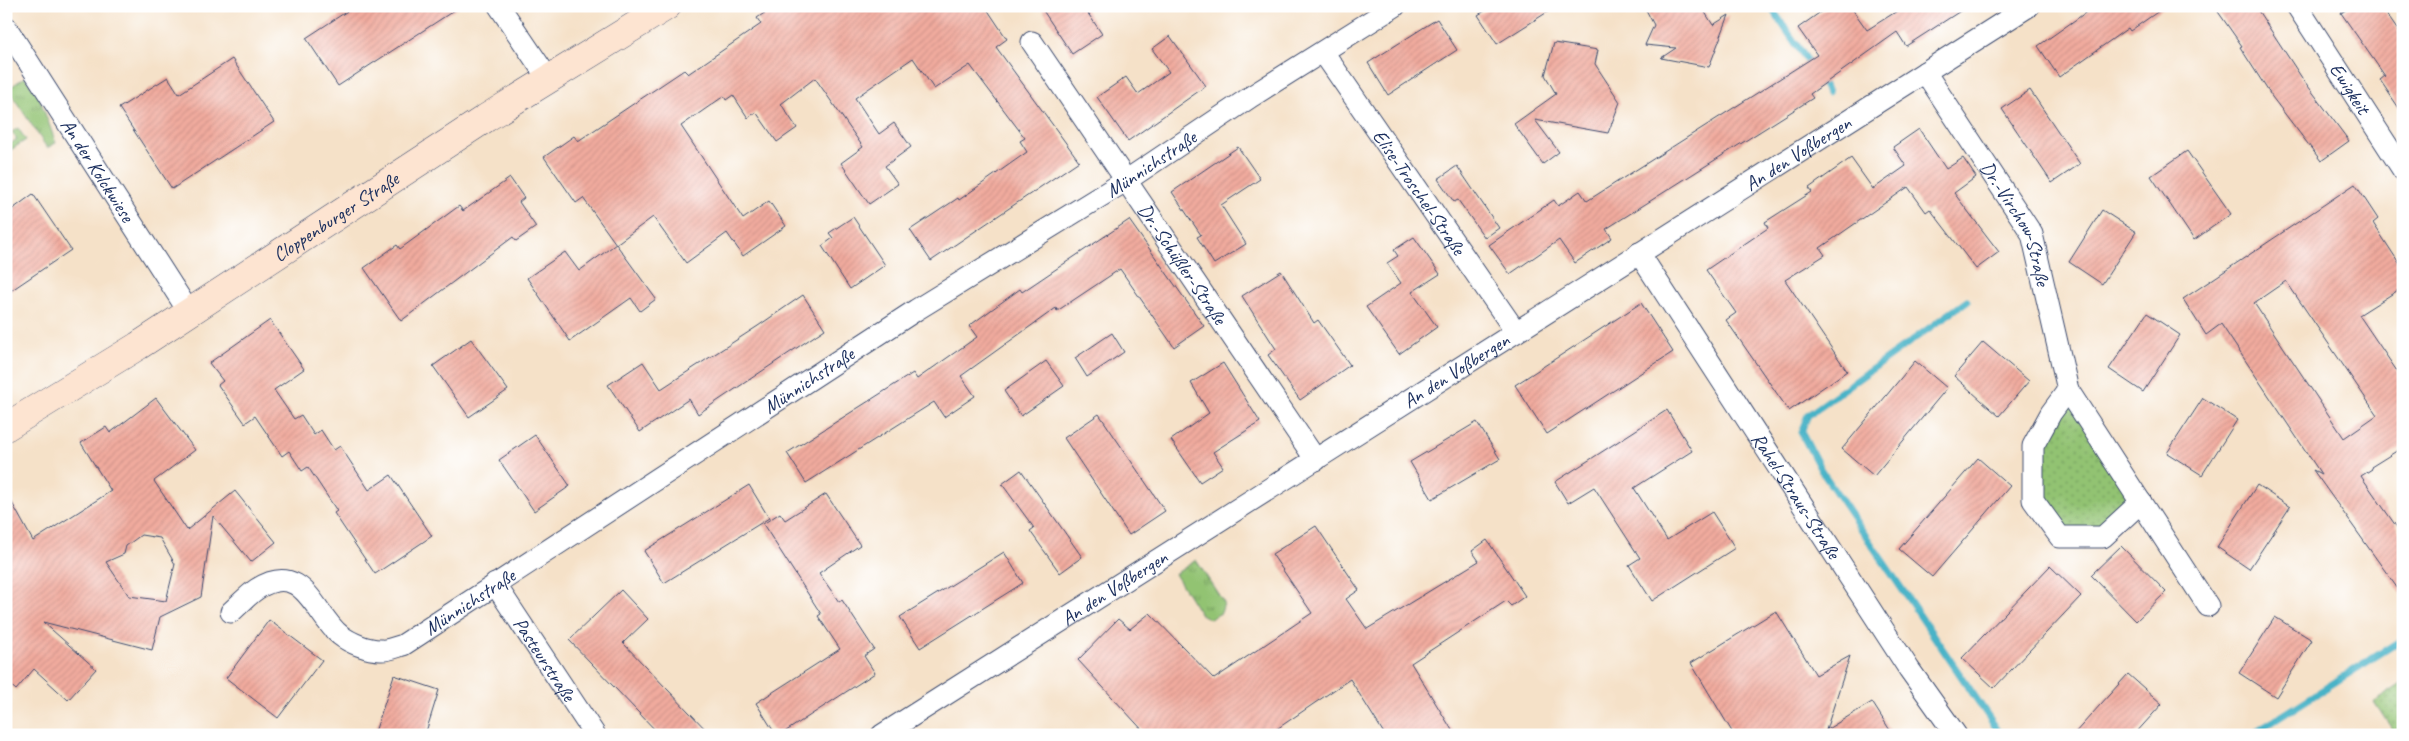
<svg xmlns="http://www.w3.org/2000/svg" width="2409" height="741" font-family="Caveat,sans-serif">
<defs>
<pattern id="grass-tufts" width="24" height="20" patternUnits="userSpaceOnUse" patternTransform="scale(1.25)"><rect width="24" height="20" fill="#92c372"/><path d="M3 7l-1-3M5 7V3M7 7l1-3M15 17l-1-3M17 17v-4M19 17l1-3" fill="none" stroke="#769f61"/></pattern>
<pattern id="park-dots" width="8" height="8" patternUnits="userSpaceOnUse" patternTransform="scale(1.25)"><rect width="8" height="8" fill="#92c372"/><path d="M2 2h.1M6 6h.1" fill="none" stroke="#769f61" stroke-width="1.8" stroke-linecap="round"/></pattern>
<pattern id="building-hatch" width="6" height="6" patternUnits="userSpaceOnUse" patternTransform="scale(1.25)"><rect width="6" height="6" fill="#f1ab9e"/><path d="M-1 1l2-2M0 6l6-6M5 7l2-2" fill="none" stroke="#ce938a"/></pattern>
</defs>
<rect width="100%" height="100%" fill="#fff"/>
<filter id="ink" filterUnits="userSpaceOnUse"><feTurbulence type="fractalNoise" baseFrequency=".02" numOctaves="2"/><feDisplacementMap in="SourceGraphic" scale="10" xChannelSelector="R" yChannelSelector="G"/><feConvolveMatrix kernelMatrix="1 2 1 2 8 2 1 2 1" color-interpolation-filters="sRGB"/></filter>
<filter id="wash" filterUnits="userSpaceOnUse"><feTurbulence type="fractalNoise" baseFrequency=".0096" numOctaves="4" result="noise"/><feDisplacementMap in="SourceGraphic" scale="20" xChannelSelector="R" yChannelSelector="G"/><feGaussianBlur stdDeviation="1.12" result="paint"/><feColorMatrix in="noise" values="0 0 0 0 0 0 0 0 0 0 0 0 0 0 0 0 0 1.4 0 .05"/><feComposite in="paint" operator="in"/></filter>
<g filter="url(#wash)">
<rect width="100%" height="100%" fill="#f5e1c8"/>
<!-- grass -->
<g fill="url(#grass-tufts)" stroke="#567968">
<path d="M25,77L39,97L56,143L47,148L8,89Z"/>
<path d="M18,128L26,140L6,153V147L17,139L12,132Z"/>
<path d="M1196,560L1224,603L1221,613L1210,619L1200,614L1175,574Z"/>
</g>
<!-- park -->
<g fill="url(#park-dots)" stroke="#567968">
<path d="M2068,390L2141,502L2103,537H2060L2033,500V446Z"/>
<path d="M2403,683V735H2396L2374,702Z"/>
</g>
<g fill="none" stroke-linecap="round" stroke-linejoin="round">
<!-- stream -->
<g stroke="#49b3c7" stroke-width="7">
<path d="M1770,6L1813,69"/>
<path d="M1819,77L1828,92"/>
<path d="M1967,301L1808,415L1801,432L1821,470L2001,735"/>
<path d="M2255,733L2403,639"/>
</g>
</g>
<g id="blocks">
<!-- building -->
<g fill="url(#building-hatch)" fill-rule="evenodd">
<path d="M355,6H461L338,86L306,38Z"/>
<path d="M775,6H985L1007,39L996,47L1079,161L931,261L910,230L958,198L959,200L1027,152L1020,141L1025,138L970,65L934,89L913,58L855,98L879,134L894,123L911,147L885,166L898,184L869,204L841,163L863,147L815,78L781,104L797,128L777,142L756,112L748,118L733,95L726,100L724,96L681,126L743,219L769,201L786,226L743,256L727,233L686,263L653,217L616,244L583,198L576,203L544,157L574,136L578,141L684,70L688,74L761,24L757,18Z"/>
<path d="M1040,6H1083L1102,34L1072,54Z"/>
<path d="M1493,6H1557L1497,44L1478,15Z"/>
<path d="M1644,6H1701L1713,25L1729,15L1709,67L1661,58L1676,48L1645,45L1654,25Z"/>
<path d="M1829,6H1850L1867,30L1905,6H1968L1906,46L1897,32L1810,94L1813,98L1606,229L1612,238L1575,263L1559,240L1510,274L1489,245L1554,200L1558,206L1580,191L1587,201L1817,55L1798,28Z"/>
<path d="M2095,6H2166L2130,31L2128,28L2059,77L2038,46Z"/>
<path d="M2214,6H2255L2302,78L2349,141L2321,161L2272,97L2240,47L2242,46Z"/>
<path d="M2352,6H2381L2403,38V114L2380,80L2385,76L2341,13Z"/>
<path d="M1437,19L1457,50L1388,95L1368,63Z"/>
<path d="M1170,36L1206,86L1128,141L1097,97L1126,77L1138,94L1169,72L1152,49Z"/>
<path d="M1554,43L1598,50L1595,64L1620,102L1608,133L1535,120L1559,152L1543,164L1514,124L1556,94L1545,75Z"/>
<path d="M232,59L274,122L172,189L119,108L168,77L179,94Z"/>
<path d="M2030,90L2080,164L2052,183L2002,109Z"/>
<path d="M1919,129L1946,169L1963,158L1976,177L1954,193L1999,252L1976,269L1930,209L1926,212L1908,187L1820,248L1825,255L1785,280L1847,371L1789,411L1726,320L1736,313L1706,270L1768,228L1765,222L1812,192L1809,188L1851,158L1873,189L1906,166L1893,147Z"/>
<path d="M1238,147L1260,179L1221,205L1246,244L1214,264L1197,237L1201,235L1172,192Z"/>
<path d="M2187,151L2231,214L2194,240L2151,176Z"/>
<path d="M1457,166L1499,228L1485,238L1458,200L1454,202L1438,179Z"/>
<path d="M510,178L524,198L519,202L536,227L516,241L513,237L401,321L364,268L397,245L400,249L459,206L463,211Z"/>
<path d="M2355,184L2378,219L2373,223L2403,269V287L2359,315L2403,380V447L2371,467L2372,469L2361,476L2403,536V596L2313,470L2321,474L2221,324L2206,335L2183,299ZM2286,281L2377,415L2344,438L2254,303Z"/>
<path d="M33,194L71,250L6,294V214Z"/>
<path d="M2102,210L2136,232L2102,284L2069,262Z"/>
<path d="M853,217L885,265L850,289L822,246L833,238L829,233Z"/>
<path d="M1129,220L1204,326L1174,347L1120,269L1057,311L1056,308L961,376L975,396L944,417L934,402L806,483L787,453L913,373L917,379L977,337L969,326L1020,289L1022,292Z"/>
<path d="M1414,237L1440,274L1412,292L1437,327L1399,354L1366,307L1401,283L1387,263L1398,256L1394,250Z"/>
<path d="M616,244L656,299L640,311L631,298L570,341L527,278L565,252L579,271Z"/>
<path d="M1281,271L1314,323L1318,320L1350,365L1300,400L1268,355L1276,349L1242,296Z"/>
<path d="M803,295L825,329L698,414L689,399L640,432L608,385L643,362L661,389L758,326Z"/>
<path d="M1641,303L1673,352L1547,434L1515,385Z"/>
<path d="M2147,313L2180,335L2143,392L2109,369Z"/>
<path d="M270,320L304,369L274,390L294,419L301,415L314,435L321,430L334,450L340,446L369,490L391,475L432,536L375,574L334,513L337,511L308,467L302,471L289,451L282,456L255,416L245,423L218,385L223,381L209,363Z"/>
<path d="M1112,333L1124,352L1087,377L1075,358Z"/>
<path d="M471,339L508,390L469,417L433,366Z"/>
<path d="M1983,342L2029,381L1999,416L1954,376Z"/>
<path d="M1046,361L1064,386L1021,416L1004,391Z"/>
<path d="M1915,361L1947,388L1874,476L1842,449Z"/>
<path d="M1223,363L1260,422L1213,452L1223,467L1200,482L1171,440L1209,413L1191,383Z"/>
<path d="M156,398L195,450L154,481L187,530L235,491L276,542L251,562L213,516L201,597L160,617L152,650L43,622L96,669L68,700L34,669L16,690L6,681V492L33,541L111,491L81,443L106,427L110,433ZM141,535L160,538L175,564L166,601L129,596L106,562L124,554L126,546Z"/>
<path d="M2203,398L2237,420L2202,475L2167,453Z"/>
<path d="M1667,410L1692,451L1634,488L1667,540L1712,512L1735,548L1652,601L1629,565L1640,558L1594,487L1568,503L1555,482Z"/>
<path d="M1099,414L1165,511L1129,535L1064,438Z"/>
<path d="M1477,422L1500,459L1432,499L1410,462Z"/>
<path d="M535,435L570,486L534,511L499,460Z"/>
<path d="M1978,458L2010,486L1932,577L1899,549Z"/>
<path d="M1021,470L1082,557L1060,573L1030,531L1034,528L1002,484Z"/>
<path d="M749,485L769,518L664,583L644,551Z"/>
<path d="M2257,485L2290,507L2249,569L2217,547Z"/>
<path d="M826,494L860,545L819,573L839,602L842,600L874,649L864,656L875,673L780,735H776L756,703L840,649L818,616L821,614L763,524L780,513L785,520Z"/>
<path d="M1316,526L1359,590L1346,599L1367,629L1479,561L1472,551L1487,540L1525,596L1511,606L1506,601L1411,663L1455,735H1385L1350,679L1268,735H1147L1078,660L1118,619L1130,629L1150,613L1214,679L1312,613L1272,554Z"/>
<path d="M2121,546L2166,592L2136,621L2091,575Z"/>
<path d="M1004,552L1023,583L920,648L900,617Z"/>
<path d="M2050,566L2081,596L1994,688L1962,658Z"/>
<path d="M621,590L648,619L623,643L711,735H660L569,640Z"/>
<path d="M1776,611L1816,675L1850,656L1826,730L1872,702L1893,735H1734L1691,663Z"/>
<path d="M2275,617L2312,640L2276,697L2239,673Z"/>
<path d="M269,620L322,660L278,718L226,678Z"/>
<path d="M2128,674L2162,704L2134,735H2073Z"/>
<path d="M394,675L439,690L425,735H374Z"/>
</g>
</g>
</g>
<g filter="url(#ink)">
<use href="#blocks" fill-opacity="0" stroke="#3c4a6e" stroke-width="1"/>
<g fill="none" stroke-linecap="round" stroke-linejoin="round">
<!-- minor casing -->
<g stroke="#3c4a6e" stroke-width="23">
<g id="minor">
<path d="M499,6L549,80"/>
<path id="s1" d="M2297,6L2403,170"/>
<path id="s2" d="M6,27L189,312"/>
<path id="s3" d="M1032,42L1316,460"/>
<path id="s4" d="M1323,52L1516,332"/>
<path id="s5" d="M1925,72L2032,234L2068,390L2208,606"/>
<path id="s6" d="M1639,253L1909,669L1956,735"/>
<path d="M2068,390L2051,413L2033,446V500L2060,537H2103L2141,502"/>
<path id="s7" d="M495,584L595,735"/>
<path id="s8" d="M231,612C239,605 248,595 257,589C304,559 315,616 340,635C350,643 368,650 380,650C387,651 396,647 403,645L916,310L1127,180L1252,96L1395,6"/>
<path id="s9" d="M882,735L2029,6"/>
</g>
</g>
<!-- secondary casing -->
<g stroke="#3c4a6e" stroke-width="29">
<g id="secondary">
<path id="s10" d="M6,427L138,346L486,118L667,6"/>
</g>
</g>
<!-- minor -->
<use href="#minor" stroke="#fff" stroke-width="21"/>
<!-- secondary -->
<use href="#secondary" stroke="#fde4d1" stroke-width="28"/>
</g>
</g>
<g text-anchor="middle" stroke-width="4.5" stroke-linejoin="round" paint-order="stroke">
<!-- street labels -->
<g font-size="20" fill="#1b2f5e" stroke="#fff">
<text dy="7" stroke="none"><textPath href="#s1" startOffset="98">Ewigkeit</textPath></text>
<text dy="7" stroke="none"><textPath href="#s9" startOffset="1085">An den Voßbergen</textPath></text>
<text dy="7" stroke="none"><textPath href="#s8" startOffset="1100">Münnichstraße</textPath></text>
<text dy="7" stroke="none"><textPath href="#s2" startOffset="170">An der Kolckwiese</textPath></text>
<text dy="7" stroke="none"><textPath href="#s4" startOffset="170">Elise-Troschel-Straße</textPath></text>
<text dy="7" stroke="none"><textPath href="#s10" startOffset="391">Cloppenburger Straße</textPath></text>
<text dy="7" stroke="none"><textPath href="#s5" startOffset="178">Dr.-Virchow-Straße</textPath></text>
<text dy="7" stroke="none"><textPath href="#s3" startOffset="268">Dr.-Schüßler-Straße</textPath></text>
<text dy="7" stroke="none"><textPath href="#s9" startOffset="680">An den Voßbergen</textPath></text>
<text dy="7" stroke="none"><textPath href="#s8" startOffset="695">Münnichstraße</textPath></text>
<text dy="7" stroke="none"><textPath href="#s6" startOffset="289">Rahel-Straus-Straße</textPath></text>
<text dy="7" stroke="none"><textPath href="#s9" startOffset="275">An den Voßbergen</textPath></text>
<text dy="7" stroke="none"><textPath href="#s8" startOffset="290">Münnichstraße</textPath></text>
<text dy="7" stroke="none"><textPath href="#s7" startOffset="90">Pasteurstraße</textPath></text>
</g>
</g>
<!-- margin -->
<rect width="2409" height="741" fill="none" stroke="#fff" stroke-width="25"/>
</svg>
